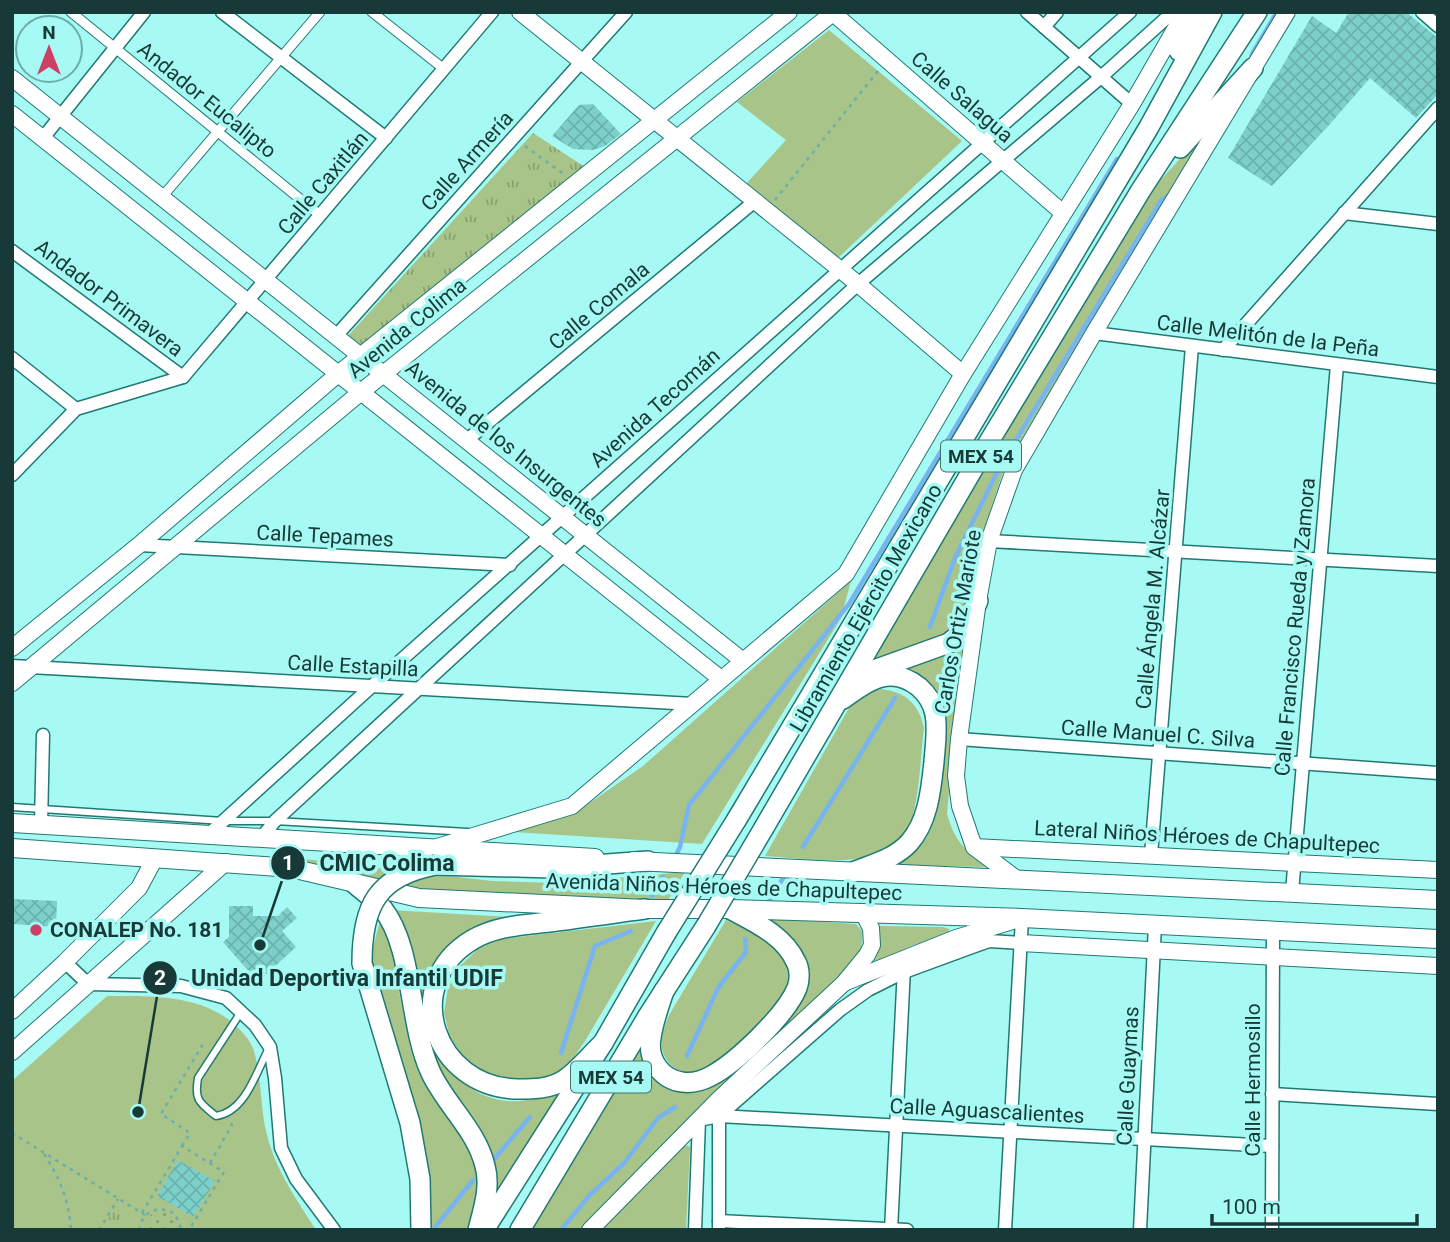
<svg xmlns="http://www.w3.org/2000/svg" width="1450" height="1242" font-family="Roboto,sans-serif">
<defs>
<pattern id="park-tufts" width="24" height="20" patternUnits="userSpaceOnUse" patternTransform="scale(1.75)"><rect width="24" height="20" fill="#a8c489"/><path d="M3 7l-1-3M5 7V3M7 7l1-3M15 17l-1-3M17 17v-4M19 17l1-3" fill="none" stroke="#88a071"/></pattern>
<pattern id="garden-dots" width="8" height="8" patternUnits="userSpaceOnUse" patternTransform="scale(1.75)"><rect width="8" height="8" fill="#a8c489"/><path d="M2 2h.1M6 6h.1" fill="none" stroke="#88a071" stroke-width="1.8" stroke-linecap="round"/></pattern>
<pattern id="building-cross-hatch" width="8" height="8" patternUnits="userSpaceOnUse" patternTransform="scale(1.75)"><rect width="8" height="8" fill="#7cd0c9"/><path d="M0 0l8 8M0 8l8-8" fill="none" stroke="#6ab3ad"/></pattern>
</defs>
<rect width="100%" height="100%" fill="#a6faf3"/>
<!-- grass -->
<g fill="#a8c489">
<path d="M829,30L962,141L838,258L746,184L786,140L737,102Z"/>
<path d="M1210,126L1005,466L979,544L968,606L952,631L866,667L1143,199Z"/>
<path d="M851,581L841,618L702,844L514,832L578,811L643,766Z"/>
<path d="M962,647L947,814C955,842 965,850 988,867L894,865C909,856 923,847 930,831C940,806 942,750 945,721L887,672L952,648Z"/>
<path d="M881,689C906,692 919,704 924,728C920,759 920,796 910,825C892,875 805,858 765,856L849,708C859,697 867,693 881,689Z"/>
<path d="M296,858L492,881L557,883L685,872L667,902L425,891L368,880Z"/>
<path d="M390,910L527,918L442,958L437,1052C470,1103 511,1113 566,1088L496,1196C497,1149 473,1123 448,1085C443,1076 435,1067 431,1057C416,1019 424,936 390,910Z"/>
<path d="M759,918L856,924L862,931C865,951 851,965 839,979L582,1230H528L644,1042L679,1091H705L723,1081L797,1009L805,993L807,968L804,955L794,940L779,929Z"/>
<path d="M726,920L771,942L789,966L788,988L782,997C764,1017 729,1062 706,1073C695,1077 679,1073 671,1065C656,1050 662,1032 669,1015Z"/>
<path d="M380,921L395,950L399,992L411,1050L421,1074L468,1141L480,1179L469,1230H428L372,971L373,947Z"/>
<path d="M656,921L585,1041L572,1060L554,1075L532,1083L482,1075L463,1059L450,1037L444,1013L448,988L460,966L478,949L501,939Z"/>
<path d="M878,926L943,927L949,929V933L911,946L872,965C880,953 882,940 878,926Z"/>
<path d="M107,996C150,996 200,994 234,1024C243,1032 253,1043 255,1055C262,1081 260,1109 267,1135C275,1169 297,1200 316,1230H12V1081Z"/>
<path d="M683,1144L690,1147L686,1230H600Z"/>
</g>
<!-- park -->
<g fill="url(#park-tufts)">
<path d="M533,133L585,167L361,350L346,338Z"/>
<path d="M118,1203H122L140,1214L135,1230H101Z"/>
</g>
<!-- garden -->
<path fill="url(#garden-dots)" d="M163,1211L174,1216L179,1230H143C144,1218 151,1212 163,1211Z"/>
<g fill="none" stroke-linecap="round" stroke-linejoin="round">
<!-- stream -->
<g stroke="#78b5f0" stroke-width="4.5">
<path d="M1251,60L1252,54L1277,12"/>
<path d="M930,627L955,558L999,468L1162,199L1170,195"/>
<path d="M803,847L895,698"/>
<path d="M677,853L680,847L689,805L849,604L1117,159"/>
<path d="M652,896L663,877"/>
<path d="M768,903L785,875"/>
<path d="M561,1053L595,946L631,931"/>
<path d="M687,1056L718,988L746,952L745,939"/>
<path d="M495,1158L530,1117"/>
<path d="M433,1230L473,1180"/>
<path d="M561,1230L589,1196L625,1162L658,1118L675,1107"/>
</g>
</g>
<!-- building -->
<g fill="url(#building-cross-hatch)">
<path d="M1349,12H1406L1438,38V94L1416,118L1370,78L1330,124L1272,186L1228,158L1312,16L1336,33Z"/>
<path d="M593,104L621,134L605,146L593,150L573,149L552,136L579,105Z"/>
<path d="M12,899L57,901L56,927L12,924Z"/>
<path d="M229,906H253V916H278L287,907L297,918L282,931L296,947L258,982L223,942L229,937Z"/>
<path d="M178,1160L215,1181L193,1217L157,1196Z"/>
</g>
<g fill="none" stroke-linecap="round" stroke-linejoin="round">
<!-- service casing -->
<g stroke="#1f7a74" stroke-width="9">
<g id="service">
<path d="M12,807L223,821H275L468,832"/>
<path d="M241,1012L198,1078C194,1101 200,1103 216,1116C245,1112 256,1073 268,1050"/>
</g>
</g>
<!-- pedestrian casing -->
<g stroke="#1f7a74" stroke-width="11">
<g id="pedestrian">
<path d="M71,12L321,216"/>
<path d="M372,12L444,69"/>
<path d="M162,197L320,12"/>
</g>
</g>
<!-- minor casing -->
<g stroke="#1f7a74" stroke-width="15">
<g id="minor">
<path d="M222,12L386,138"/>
<path d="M1027,12L1132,104"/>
<path d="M1422,12L1438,26"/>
<path d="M1044,27L1057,12"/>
<path d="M43,138L144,12"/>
<path d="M1344,213L1438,224"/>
<path d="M12,251L183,377"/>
<path d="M1094,333L1438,377"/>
<path d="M336,336L626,12"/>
<path d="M1223,350L1438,108"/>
<path d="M12,358L76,409"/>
<path d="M183,377L492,12"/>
<path d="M467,440L755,201"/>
<path d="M12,475L76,409L183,377"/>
<path d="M989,541L1438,566"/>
<path d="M139,545L510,565"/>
<path d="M12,666L693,704"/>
<path d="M959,739L1438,773"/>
<path d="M41,825L43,735"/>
<path d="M208,835L372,686L1130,12"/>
<path d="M261,838L275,821L858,284L1101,77L1173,12"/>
<path d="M1151,855L1192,346"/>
<path d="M1292,892L1337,365"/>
<path d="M65,962L88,984L181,986L226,998L255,1025L270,1047L275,1078L281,1148L296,1179L334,1230"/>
<path d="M1272,1094L1438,1104"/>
<path d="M719,1221L907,1230"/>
<path d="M695,1230L699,1120L719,1116L1272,1146"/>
<path d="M719,1230V1116L840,1010L868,990L904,972L972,947L989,941L1021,943"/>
<path d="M891,1230L904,968"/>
<path d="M1005,1230L1022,918"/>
<path d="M1140,1230L1155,925"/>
<path d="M1272,1230L1273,931"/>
</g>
</g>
<!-- tertiary casing -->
<g stroke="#1f7a74" stroke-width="18">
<g id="tertiary">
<path d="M520,12L858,284L963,374"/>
<path d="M832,12L1063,213"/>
<path d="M12,78L743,661"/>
<path d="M12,114L721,679"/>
<path d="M12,648L139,545L338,374L789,12"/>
<path d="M12,683L361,392L834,12"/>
<path d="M437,847L572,806L846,574L963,374L1132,104L1185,12"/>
<path d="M974,847L1438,870"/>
<path d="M1014,877L974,847L960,806L956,776L959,739L978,601L989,541L1014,470L1094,333L1287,12"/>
<path d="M1021,943L1438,966"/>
<path d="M846,982L956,938L1016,920"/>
<path d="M12,1011L65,962L139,888L155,858"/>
<path d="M12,1052L226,862"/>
<path d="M590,1230L718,1100L844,983L867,955L872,945L871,928L863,913"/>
</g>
</g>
<!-- secondary casing -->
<g stroke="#1f7a74" stroke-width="20">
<g id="secondary">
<path d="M12,823L595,858"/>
<path d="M12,848L291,868L419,898L645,909H730L1022,918L1438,939"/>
<path d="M634,861L1438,900"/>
</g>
</g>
<!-- trunk casing -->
<g stroke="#1f7a74" stroke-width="22">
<g id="trunk">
<path d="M1179,51L1194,12"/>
<path d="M1180,148L1253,68"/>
<path d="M871,671L949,643L961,633L978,601"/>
<path d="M843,699C867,681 891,664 919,687C927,694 933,704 935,714C938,730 935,747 934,762C931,790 928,822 909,843C894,859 873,864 853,872"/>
<path d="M737,819L1149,127L1212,12"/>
<path d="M765,826L987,445L1141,190L1257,12"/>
<path d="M436,865L553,868L648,861"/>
<path d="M355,884C364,892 376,900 383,909C414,949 408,1024 431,1073C446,1105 477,1131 485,1166C491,1187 483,1210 478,1230"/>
<path d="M362,963L410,1123L420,1179L421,1230"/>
<path d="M664,991C659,1006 653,1022 651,1038C649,1049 652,1060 658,1068C671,1085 693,1086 711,1076C737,1062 786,1015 797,988C800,980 800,969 796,962C784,935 754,922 730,909"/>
<path d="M603,1043C591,1054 578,1071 564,1080C550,1089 534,1089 518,1089C434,1088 399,984 472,940C495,926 523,925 549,922C581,918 613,913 645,909"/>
<path d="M484,1230L603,1043L666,933"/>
<path d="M520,1230L648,1016L706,926"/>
</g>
</g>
<!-- path -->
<g stroke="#6daea9" stroke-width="2.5" stroke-dasharray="3.5 5" stroke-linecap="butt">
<path d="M525,146L565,175"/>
<path d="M775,200L878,71"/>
<path d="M12,1133L145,1215"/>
<path d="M182,1146L190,1133L161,1114L203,1044"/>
<path d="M44,1154C60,1178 69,1201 71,1230"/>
<path d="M210,1163L232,1125L230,1121"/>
<path d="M142,1213L182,1146L224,1172L189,1230"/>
<path d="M99,1230L118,1199"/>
<path d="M139,1230C142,1211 159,1204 175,1214L182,1230"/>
</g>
<!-- service -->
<use href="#service" stroke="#fff" stroke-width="6"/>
<!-- pedestrian -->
<use href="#pedestrian" stroke="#fff" stroke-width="9"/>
<!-- minor -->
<use href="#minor" stroke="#fff" stroke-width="12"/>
<!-- tertiary -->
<use href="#tertiary" stroke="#fff" stroke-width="16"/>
<!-- secondary -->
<use href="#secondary" stroke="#fff" stroke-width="18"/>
<!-- trunk -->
<use href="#trunk" stroke="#fff" stroke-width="19"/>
<!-- trunk-bridge casing -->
<g stroke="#1f7a74" stroke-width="22" stroke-linecap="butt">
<g id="trunk-bridge">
<path d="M706,926L765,826"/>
<path d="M666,933L737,819"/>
<path d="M362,963C362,906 377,876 436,865"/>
</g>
</g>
<!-- trunk-bridge -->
<use href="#trunk-bridge" stroke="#fff" stroke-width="19"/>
</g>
<!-- markers -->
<circle fill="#cd3f65" stroke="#a6faf3" stroke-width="2.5" cx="36" cy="930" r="7"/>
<g text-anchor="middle" stroke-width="7" stroke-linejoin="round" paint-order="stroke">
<!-- shield labels -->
<g fill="#a6faf3" stroke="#427470" stroke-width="2">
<rect x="941" y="440.5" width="80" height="31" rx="5"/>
<rect x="571" y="1061.5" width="80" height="31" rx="5"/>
</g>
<g font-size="19" font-weight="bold" fill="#173a38">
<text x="981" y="463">MEX 54</text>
<text x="611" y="1084">MEX 54</text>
</g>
<!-- street labels -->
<g font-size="21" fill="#173a38" stroke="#a6faf3">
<text transform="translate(962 97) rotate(41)" y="7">Calle Salagua</text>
<text transform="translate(207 100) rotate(39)" y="7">Andador Eucalipto</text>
<text transform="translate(467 161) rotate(-48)" y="7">Calle Armería</text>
<text transform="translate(323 183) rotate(-50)" y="7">Calle Caxitlán</text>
<text transform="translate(109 298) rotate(37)" y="7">Andador Primavera</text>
<text transform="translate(599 306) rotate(-40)" y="7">Calle Comala</text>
<text transform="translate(407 328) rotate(-39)" y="7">Avenida Colima</text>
<text transform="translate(1268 336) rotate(7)" y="7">Calle Melitón de la Peña</text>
<text transform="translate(655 408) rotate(-42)" y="7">Avenida Tecomán</text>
<text transform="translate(506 444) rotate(39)" y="7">Avenida de los Insurgentes</text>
<text transform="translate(325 536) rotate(3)" y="7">Calle Tepames</text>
<text transform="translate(1153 599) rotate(-85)" y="7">Calle Ángela M. Alcázar</text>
<text transform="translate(866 608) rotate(-60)" y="7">Libramiento Ejército Mexicano</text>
<text transform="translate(958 622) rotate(-80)" y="7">Carlos Ortiz Mariote</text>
<text transform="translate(1295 627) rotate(-85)" y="7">Calle Francisco Rueda y Zamora</text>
<text transform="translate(353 666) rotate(3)" y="7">Calle Estapilla</text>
<text transform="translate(1158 734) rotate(4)" y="7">Calle Manuel C. Silva</text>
<text transform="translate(1207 837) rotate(3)" y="7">Lateral Niños Héroes de Chapultepec</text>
<text transform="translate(724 887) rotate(2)" y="7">Avenida Niños Héroes de Chapultepec</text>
<text transform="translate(1128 1076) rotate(-87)" y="7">Calle Guaymas</text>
<text transform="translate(1253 1080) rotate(-90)" y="7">Calle Hermosillo</text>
<text transform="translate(987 1111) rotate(3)" y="7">Calle Aguascalientes</text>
</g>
<!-- poi labels -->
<g font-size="21" font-weight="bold" fill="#173a38" stroke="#a6faf3" text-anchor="start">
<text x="50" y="937">CONALEP No. 181</text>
</g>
</g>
<!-- callouts -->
<path fill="none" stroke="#173a38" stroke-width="2.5" d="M260 945L288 863M138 1112L160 978"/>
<g fill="#173a38" stroke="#a6faf3" stroke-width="2.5">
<circle cx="260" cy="945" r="7"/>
<circle cx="138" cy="1112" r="7"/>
<circle cx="288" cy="863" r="18"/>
<circle cx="160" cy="978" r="18"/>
</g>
<g font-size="21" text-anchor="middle" font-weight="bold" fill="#fff">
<text x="288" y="870">1</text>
<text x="160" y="985">2</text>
</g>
<g font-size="23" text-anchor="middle" font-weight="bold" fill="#173a38" stroke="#a6faf3" stroke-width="7" stroke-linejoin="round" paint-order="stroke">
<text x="387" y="871">CMIC Colima</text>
<text x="347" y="986">Unidad Deportiva Infantil UDIF</text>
</g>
<!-- border -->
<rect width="1450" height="1242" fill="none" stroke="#173a38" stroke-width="28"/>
<!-- north arrow -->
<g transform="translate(49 49)"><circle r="33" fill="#a6faf3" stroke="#6dada8" stroke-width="2"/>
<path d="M0-5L12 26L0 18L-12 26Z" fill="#cd3f65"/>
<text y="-10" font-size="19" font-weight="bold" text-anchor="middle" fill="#173a38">N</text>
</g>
<!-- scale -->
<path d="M1212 1214v10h205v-10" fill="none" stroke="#173a38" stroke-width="3.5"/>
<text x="1222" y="1214" font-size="21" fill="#173a38" stroke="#a6faf3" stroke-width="5" paint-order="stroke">100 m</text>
</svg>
